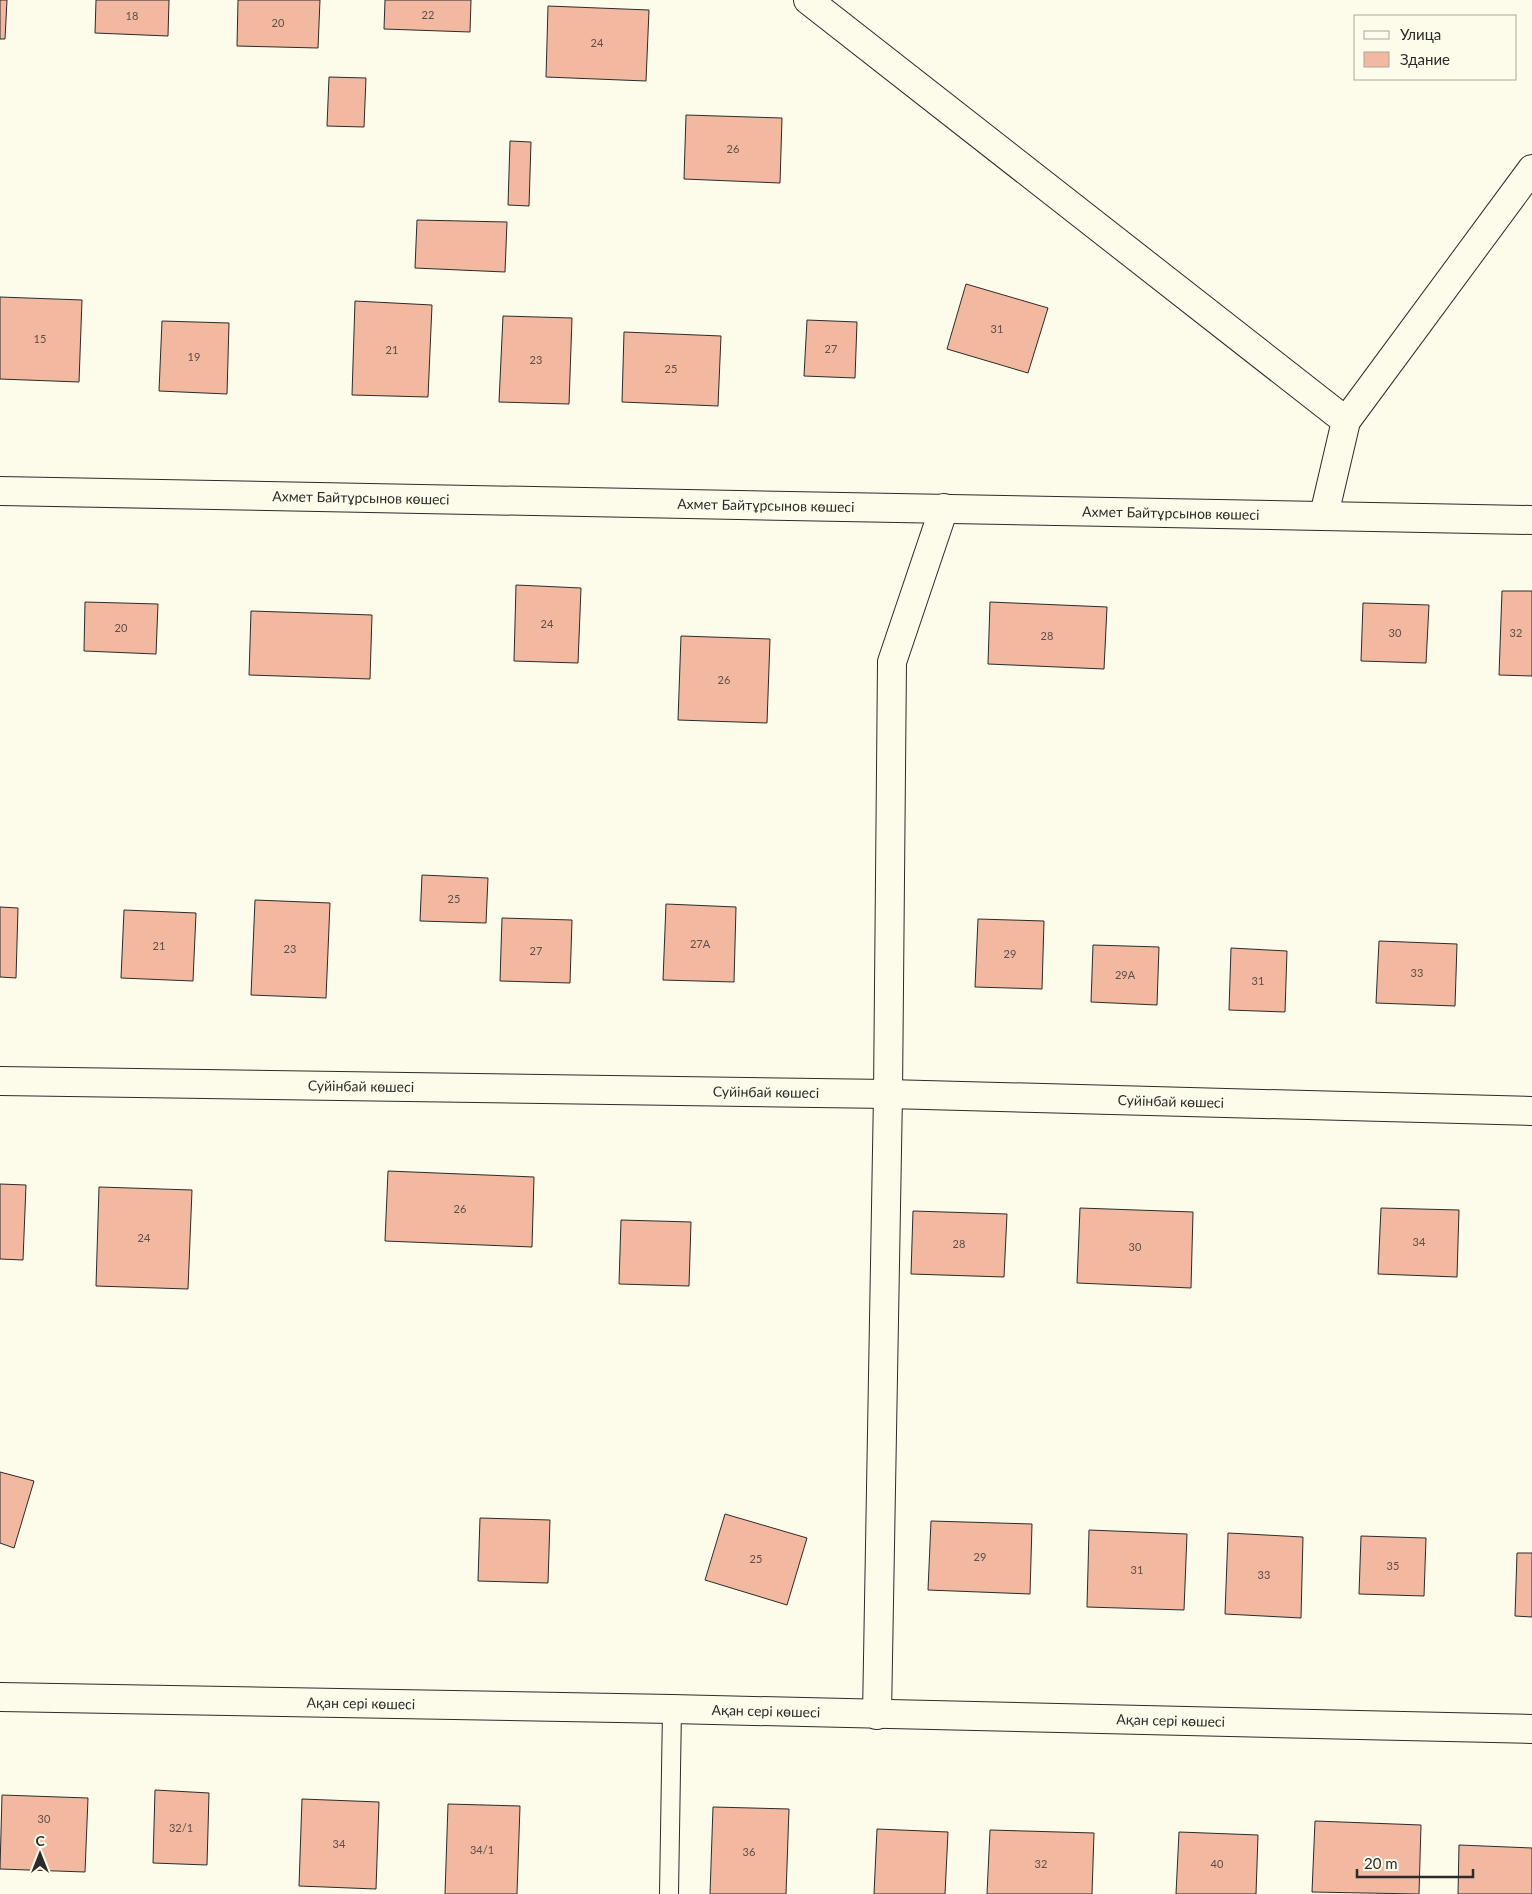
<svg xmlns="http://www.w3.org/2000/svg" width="1532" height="1894" font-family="Lato,sans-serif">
<rect width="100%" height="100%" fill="#fdfbea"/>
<!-- building -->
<g fill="#f2b8a0" stroke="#2b2b2b">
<path d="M0,0H7L5,39H0Z"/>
<path d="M96,0H169L168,36L95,33Z"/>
<path d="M238,0H320L318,48L237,46Z"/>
<path d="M385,0H471L470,32L384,29Z"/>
<path d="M548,6L649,10L646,81L546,77Z"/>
<path d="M329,77L366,78L364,127L327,126Z"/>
<path d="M686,115L782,118L780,183L684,179Z"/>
<path d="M510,141L531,142L529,206L508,205Z"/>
<path d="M417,220L507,222L505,272L415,268Z"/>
<path d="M966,284L1048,308L1028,373L947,349Z"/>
<path d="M0,297L82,300L79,382L0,379Z"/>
<path d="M355,301L432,305L428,397L352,395Z"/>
<path d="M503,316L572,318L569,404L499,402Z"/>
<path d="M807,320L857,322L855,378L804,376Z"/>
<path d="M162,321L229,323L227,394L159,391Z"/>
<path d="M624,332L721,336L718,406L622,402Z"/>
<path d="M516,585L581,588L578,663L514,661Z"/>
<path d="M1502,591H1532V676L1499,675Z"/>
<path d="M85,602L158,604L156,654L84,651Z"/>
<path d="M990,602L1107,607L1104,669L988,664Z"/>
<path d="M1363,603L1429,605L1426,663L1361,661Z"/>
<path d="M251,611L372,615L370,679L249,675Z"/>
<path d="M681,636L770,639L767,723L678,720Z"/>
<path d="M422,875L488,878L486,923L420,921Z"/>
<path d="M255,900L330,903L326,998L251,995Z"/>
<path d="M666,904L736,907L734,982L663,980Z"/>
<path d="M0,907L18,908L16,978L0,977Z"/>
<path d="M124,910L196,913L193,981L121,978Z"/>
<path d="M502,918L572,920L570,983L500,981Z"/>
<path d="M978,919L1044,921L1042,989L975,987Z"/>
<path d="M1379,941L1457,944L1455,1006L1376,1003Z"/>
<path d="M1093,945L1159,947L1157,1005L1091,1002Z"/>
<path d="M1231,948L1287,951L1285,1012L1229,1010Z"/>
<path d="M388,1171L534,1177L532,1247L385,1241Z"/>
<path d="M0,1184L26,1185L23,1260L0,1259Z"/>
<path d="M99,1187L192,1190L188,1289L96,1286Z"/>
<path d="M1080,1208L1193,1212L1191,1288L1077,1283Z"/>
<path d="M1381,1208L1459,1210L1457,1277L1378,1274Z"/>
<path d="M913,1211L1007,1214L1004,1277L911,1274Z"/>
<path d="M621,1220L691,1222L689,1286L619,1284Z"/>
<path d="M0,1472L34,1481L14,1548L0,1543Z"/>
<path d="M725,1514L807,1538L787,1605L705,1580Z"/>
<path d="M480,1518L550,1520L548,1583L478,1581Z"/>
<path d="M931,1521L1032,1524L1030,1594L928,1590Z"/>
<path d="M1089,1530L1187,1534L1184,1610L1087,1607Z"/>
<path d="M1228,1533L1303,1537L1301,1618L1225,1614Z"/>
<path d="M1361,1536L1426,1538L1424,1596L1359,1594Z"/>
<path d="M1517,1553H1532V1617L1515,1616Z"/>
<path d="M155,1790L209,1793L207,1865L153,1863Z"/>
<path d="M2,1795L88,1798L85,1872L0,1869Z"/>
<path d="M302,1799L379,1802L376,1889L299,1886Z"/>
<path d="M448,1804L520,1806L517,1894H445Z"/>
<path d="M713,1807L789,1809L786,1894H710Z"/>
<path d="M1315,1821L1421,1825L1419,1894L1312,1892Z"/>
<path d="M877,1829L948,1832L945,1894H874Z"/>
<path d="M990,1830L1094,1833L1092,1894H987Z"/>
<path d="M1179,1832L1258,1835L1256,1894H1176Z"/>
<path d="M1459,1845L1532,1848V1894H1458Z"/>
</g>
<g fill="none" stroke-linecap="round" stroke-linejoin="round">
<!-- service casing -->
<g stroke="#2b2b2b" stroke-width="20">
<path id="service" d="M669,1894L672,1709"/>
</g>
<!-- minor casing -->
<g stroke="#2b2b2b" stroke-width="30">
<g id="minor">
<path d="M808,0L1346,421L1324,515"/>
<path d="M1346,421L1532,169"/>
<path id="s1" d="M0,491L1532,520"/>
<path id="s2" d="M0,1081L888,1094L1532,1111"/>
<path d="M877,1715L888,1094L892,662L944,508"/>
</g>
</g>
<!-- tertiary casing -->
<g stroke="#2b2b2b" stroke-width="30">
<g id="tertiary">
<path id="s3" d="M0,1697L672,1709L1532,1729"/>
</g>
</g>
<!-- service -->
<use href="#service" stroke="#fdfbea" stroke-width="18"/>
<!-- minor -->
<use href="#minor" stroke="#fdfbea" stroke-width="28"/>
<!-- tertiary -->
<use href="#tertiary" stroke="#fdfbea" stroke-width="28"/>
</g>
<g text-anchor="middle" stroke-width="4" stroke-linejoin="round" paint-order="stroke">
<!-- number labels -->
<g font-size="11" fill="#5d4e48">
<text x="428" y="19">22</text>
<text x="132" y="20">18</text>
<text x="278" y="27">20</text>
<text x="597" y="47">24</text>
<text x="733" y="153">26</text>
<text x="997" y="333">31</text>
<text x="40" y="343">15</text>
<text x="831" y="353">27</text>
<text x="392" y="354">21</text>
<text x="194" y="361">19</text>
<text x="536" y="364">23</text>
<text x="671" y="373">25</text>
<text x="547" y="628">24</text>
<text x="121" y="632">20</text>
<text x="1395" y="637">30</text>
<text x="1516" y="637">32</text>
<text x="1047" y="640">28</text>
<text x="724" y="684">26</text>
<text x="454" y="903">25</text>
<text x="700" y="948">27А</text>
<text x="159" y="950">21</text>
<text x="290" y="953">23</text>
<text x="536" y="955">27</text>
<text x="1010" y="958">29</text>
<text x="1417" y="977">33</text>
<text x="1125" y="979">29А</text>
<text x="1258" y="985">31</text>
<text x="460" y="1213">26</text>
<text x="144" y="1242">24</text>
<text x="1419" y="1246">34</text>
<text x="959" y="1248">28</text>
<text x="1135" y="1251">30</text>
<text x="980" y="1561">29</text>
<text x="756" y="1563">25</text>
<text x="1393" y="1570">35</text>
<text x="1137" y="1574">31</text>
<text x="1264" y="1579">33</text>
<text x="44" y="1823">30</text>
<text x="181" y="1832">32/1</text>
<text x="339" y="1848">34</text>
<text x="482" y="1854">34/1</text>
<text x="749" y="1856">36</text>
<text x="1041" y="1868">32</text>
<text x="1217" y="1868">40</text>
</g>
<!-- street labels -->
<g font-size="14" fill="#2b2b2b" stroke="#fdfbea">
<text dy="5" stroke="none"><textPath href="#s1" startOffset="361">Ахмет Байтұрсынов көшесі</textPath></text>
<text dy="5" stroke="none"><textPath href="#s1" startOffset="766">Ахмет Байтұрсынов көшесі</textPath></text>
<text dy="5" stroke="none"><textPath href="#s1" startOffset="1171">Ахмет Байтұрсынов көшесі</textPath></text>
<text dy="5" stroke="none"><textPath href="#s2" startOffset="361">Суйінбай көшесі</textPath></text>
<text dy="5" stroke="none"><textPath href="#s2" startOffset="766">Суйінбай көшесі</textPath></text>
<text dy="5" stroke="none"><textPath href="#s2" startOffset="1171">Суйінбай көшесі</textPath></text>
<text dy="5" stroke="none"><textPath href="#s3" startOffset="361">Ақан сері көшесі</textPath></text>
<text dy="5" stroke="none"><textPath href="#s3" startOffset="766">Ақан сері көшесі</textPath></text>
<text dy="5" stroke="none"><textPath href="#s3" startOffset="1171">Ақан сері көшесі</textPath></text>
</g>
</g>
<!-- legend -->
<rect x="1354" y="15" width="162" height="65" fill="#fdfbea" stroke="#a9a89e"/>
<rect x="1364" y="31" width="25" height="8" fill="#fdfbea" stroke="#a9a89e"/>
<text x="1400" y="40" font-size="15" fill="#2b2b2b">Улица</text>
<rect x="1364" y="52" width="25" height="15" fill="#f2b8a0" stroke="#a9a89e"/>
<text x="1400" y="65" font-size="15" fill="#2b2b2b">Здание</text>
<!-- north arrow -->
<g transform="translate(40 1854)" stroke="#fdfbea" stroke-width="4" paint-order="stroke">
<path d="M0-4L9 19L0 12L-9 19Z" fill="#2b2b2b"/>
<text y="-8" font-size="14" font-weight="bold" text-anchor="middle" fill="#2b2b2b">С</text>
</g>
<!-- scale -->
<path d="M1357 1869v8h116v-8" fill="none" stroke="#2b2b2b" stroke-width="2.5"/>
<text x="1364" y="1869" font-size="15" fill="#2b2b2b" stroke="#fdfbea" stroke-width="4" paint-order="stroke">20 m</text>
</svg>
